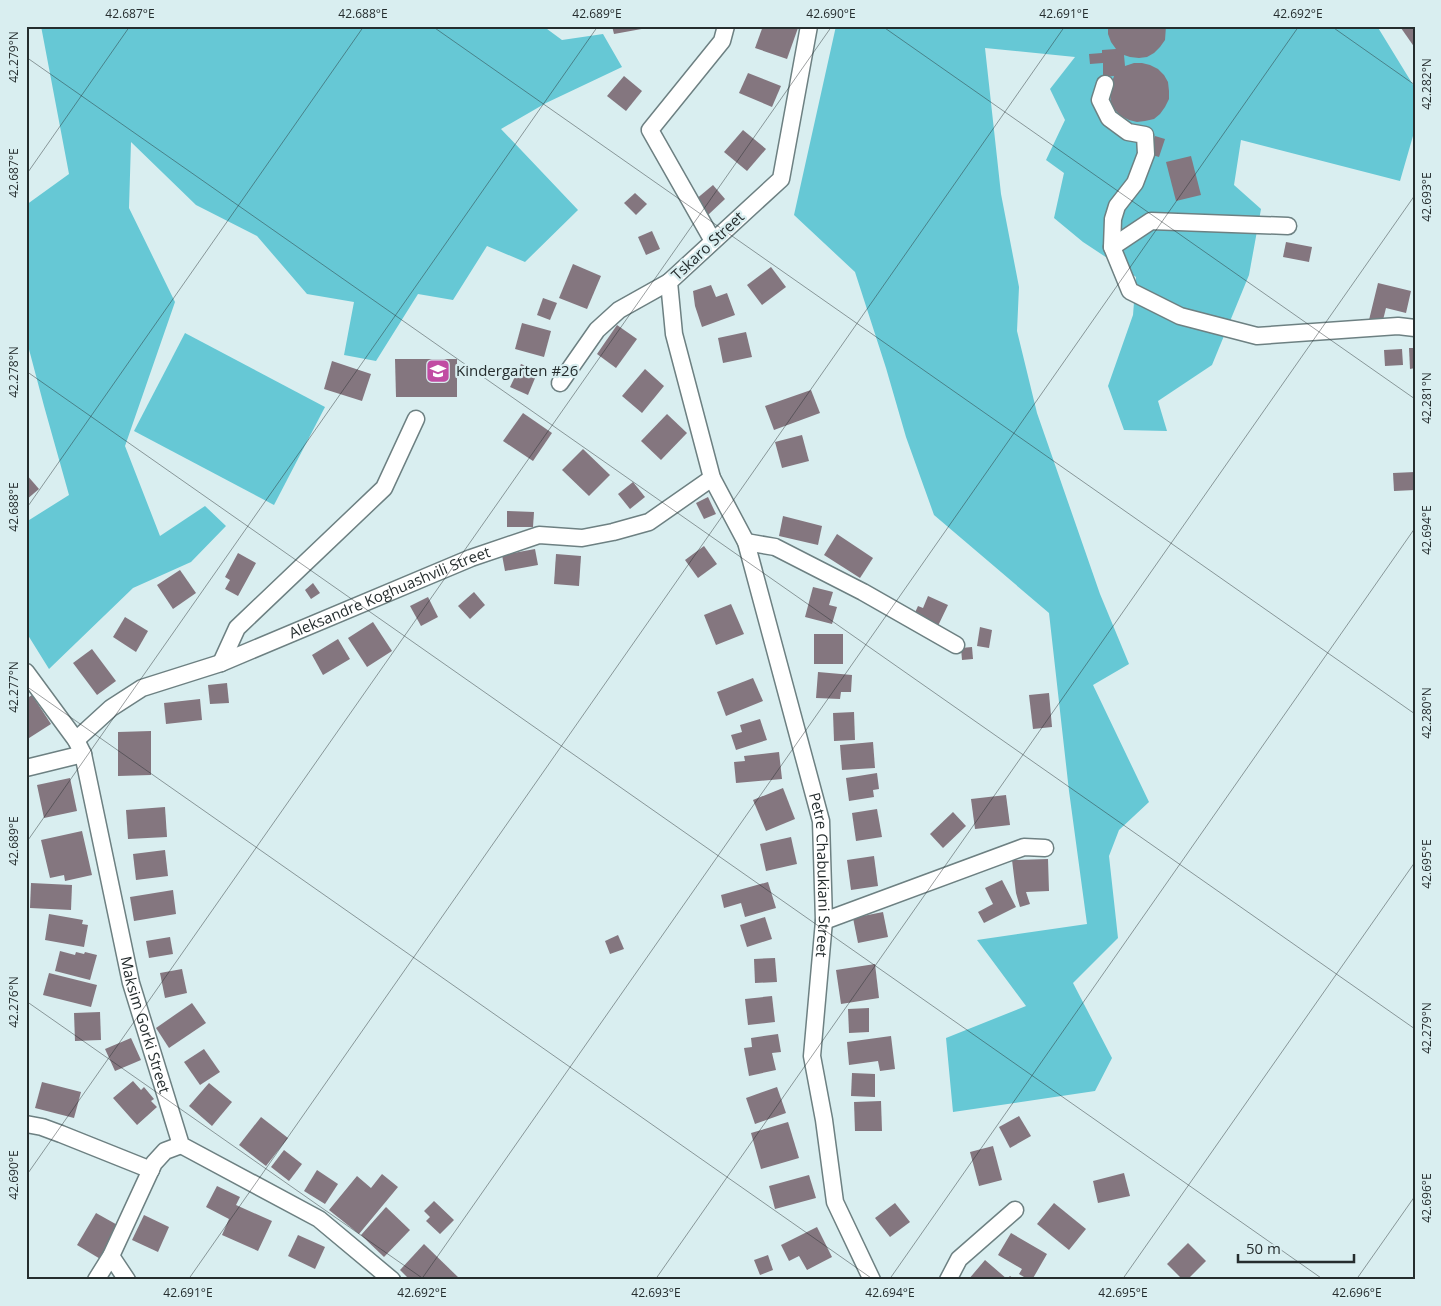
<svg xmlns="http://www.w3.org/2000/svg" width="1441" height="1306" font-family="'Open Sans',sans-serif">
<rect width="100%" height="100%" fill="#d9eef0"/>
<!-- green -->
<g fill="#66c8d5">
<path d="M41,26H543L562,40L603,34L622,67L546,103L501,129L578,210L525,262L487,246L453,300L418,294L376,361L344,355L354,302L307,294L257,236L196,205L131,142L129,208L175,302L125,446L160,536L205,506L226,526L191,562L133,588L49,669L26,632V522L69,495L44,406L26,338V205L69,174Z"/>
<path d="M836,26H1377L1415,88V129L1400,181L1241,140L1234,185L1261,209L1249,275L1212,365L1158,401L1167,431L1124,430L1108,386L1133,315L1136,277L1083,242L1054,218L1064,173L1046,160L1065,120L1050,89L1075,57L985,48L1001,194L1019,287L1017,331L1037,413L1100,594L1129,664L1093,685L1149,802L1119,830L1109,856L1118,938L1073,983L1112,1058L1095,1091L953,1112L946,1038L1026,1006L977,940L1087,924L1069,791L1049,613L934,515L906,437L886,368L855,272L794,215Z"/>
<path d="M185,333L325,407L274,505L134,431Z"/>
</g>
<!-- building -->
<g fill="#84767f">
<path d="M612,26H646L647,28L614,34Z"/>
<path d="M763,26H793L798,28L787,59L755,48Z"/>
<path d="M1108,26H1166L1165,40L1160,47L1154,53L1147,57L1139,58L1130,57L1124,55L1125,66L1134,63H1142L1150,65L1158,69L1164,75L1168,82L1169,91V99L1165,107L1160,114L1154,119L1145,121L1137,122L1129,120L1121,116L1115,110L1111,102L1110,94L1111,85L1114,76L1103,77V63L1090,64L1089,54L1102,53V50L1116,49L1111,42L1108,34Z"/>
<path d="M1403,26H1415V48L1401,28Z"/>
<path d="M748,73L781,86L772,107L739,93Z"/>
<path d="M624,76L642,91L626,111L607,96Z"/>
<path d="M743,130L766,149L747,171L724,152Z"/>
<path d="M1155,136L1165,139L1159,157L1149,154Z"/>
<path d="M1191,156L1201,195L1176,201L1166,162Z"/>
<path d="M713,185L725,199L708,215L695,200Z"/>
<path d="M635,193L647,204L636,215L624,203Z"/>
<path d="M652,231L660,249L646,255L638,237Z"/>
<path d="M1286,242L1312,247L1309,262L1283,257Z"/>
<path d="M573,264L601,276L587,309L559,298Z"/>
<path d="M771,267L786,287L762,305L747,285Z"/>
<path d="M1378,283L1411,291L1406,313L1386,308L1382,324L1369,320Z"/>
<path d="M711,285L716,297L727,293L735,315L702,327L695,306L693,291Z"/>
<path d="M543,298L557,303L550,320L537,315Z"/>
<path d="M522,323L551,331L544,357L515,349Z"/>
<path d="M617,325L637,339L616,368L597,354Z"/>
<path d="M746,332L752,357L723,363L718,338Z"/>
<path d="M1409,348H1415V368L1410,369Z"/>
<path d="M1402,349L1403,365L1385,366L1384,350Z"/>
<path d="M395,359H457V397H396Z"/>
<path d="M332,361L371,374L362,401L324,389Z"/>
<path d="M521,364L538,371L528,395L510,387Z"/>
<path d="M645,369L664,386L642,413L622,396Z"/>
<path d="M811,390L820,413L774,430L765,406Z"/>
<path d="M523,413L552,433L533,461L503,441Z"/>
<path d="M667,414L687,433L661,460L641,441Z"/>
<path d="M802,435L809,461L782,468L775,442Z"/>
<path d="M583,449L610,475L589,496L562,470Z"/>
<path d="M1415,472V490L1394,491L1393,473Z"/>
<path d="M26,474L39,489L26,500Z"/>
<path d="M633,482L645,497L630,509L618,494Z"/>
<path d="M708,497L716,514L704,519L696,503Z"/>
<path d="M507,511L534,512L533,527H507Z"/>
<path d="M783,516L822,526L818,545L779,536Z"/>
<path d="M837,534L873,558L860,578L824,555Z"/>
<path d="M704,546L717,564L698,578L685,560Z"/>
<path d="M535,549L538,565L505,571L502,555Z"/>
<path d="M238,553L256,563L238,596L225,589L230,580L225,577Z"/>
<path d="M556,554L581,556L579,586L554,584Z"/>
<path d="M180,570L196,593L173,609L157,585Z"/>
<path d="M313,583L320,593L311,599L305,590Z"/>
<path d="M813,587L833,592L829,605L837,607L832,624L805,617Z"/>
<path d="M474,592L485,605L470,619L458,606Z"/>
<path d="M928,596L948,605L936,630L912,619L918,606L923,608Z"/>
<path d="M428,597L438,617L421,626L410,606Z"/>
<path d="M731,604L744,634L716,645L704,615Z"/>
<path d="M125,617L148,631L136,652L113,637Z"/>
<path d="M373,622L392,651L367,667L348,638Z"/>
<path d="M980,627L992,630L989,648L977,646Z"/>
<rect x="814" y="634" width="29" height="30"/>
<path d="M338,639L350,659L323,675L312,655Z"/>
<path d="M972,647L973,659L962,660L961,648Z"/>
<path d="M92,649L116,681L97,695L73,663Z"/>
<path d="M818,672L852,675L851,692H841L840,699L816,698Z"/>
<path d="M753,678L763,701L726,716L717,692Z"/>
<path d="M227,683L229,703L210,704L208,685Z"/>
<path d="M1049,693L1052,727L1033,729L1029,695Z"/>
<path d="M32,695L51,724L26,740V699Z"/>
<path d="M200,699L202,720L166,724L164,703Z"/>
<path d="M854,712L855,740L834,741L833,713Z"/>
<path d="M760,719L767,740L736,750L731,735L742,732L740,725Z"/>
<path d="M151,731V775L118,776V732Z"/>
<path d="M873,742L875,768L842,770L840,745Z"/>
<path d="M779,752L782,779L736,783L734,762L745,761L744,756Z"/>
<path d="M877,773L879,789L873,790L874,797L849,801L846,778Z"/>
<path d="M70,778L77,811L44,818L37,785Z"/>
<path d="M783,788L795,819L766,831L753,800Z"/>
<path d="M1006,795L1010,825L975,829L971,799Z"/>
<path d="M165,807L167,837L128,839L126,810Z"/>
<path d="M877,809L882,837L856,841L852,813Z"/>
<path d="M953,812L966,826L943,848L930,834Z"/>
<path d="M82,831L92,875L65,881L64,875L50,878L41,840Z"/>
<path d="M791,837L797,864L766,871L760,844Z"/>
<path d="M165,850L168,876L136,880L133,854Z"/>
<path d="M874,856L878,886L851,890L847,860Z"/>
<path d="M1048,859L1049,891L1026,892L1030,904L1020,907L1016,893L1012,860Z"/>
<path d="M1002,880L1016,907L984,923L978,912L993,904L985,888Z"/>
<path d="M768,882L776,908L745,917L741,903L724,908L721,895Z"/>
<path d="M31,883L72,885L71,910L30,908Z"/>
<path d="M173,890L176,914L134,921L130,897Z"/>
<path d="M883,912L888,937L858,943L853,918Z"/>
<path d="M49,914L83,920L82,924L88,925L84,947L45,940Z"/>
<path d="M765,917L772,939L747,947L740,925Z"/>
<path d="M618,935L624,949L610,954L605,941Z"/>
<path d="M170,937L173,954L149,958L146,941Z"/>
<path d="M60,951L75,955L76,952L84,954L85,952L97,955L90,980L55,971Z"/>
<path d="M775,958L777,982L755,983L754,959Z"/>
<path d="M875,964L879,998L841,1004L836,970Z"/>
<path d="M182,969L187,993L165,998L160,973Z"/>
<path d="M49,973L97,985L91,1007L43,995Z"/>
<path d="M772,996L775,1022L748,1025L745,999Z"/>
<path d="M192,1003L206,1023L169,1048L156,1028Z"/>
<path d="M869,1008V1032L849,1033L848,1009Z"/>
<path d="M100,1012L101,1040L75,1041L74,1013Z"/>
<path d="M778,1034L781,1052L772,1053L776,1070L749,1076L744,1048L752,1047L751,1038Z"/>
<path d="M891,1036L895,1069L880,1071L878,1061L849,1065L847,1042Z"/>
<path d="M131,1038L141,1060L115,1071L105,1049Z"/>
<path d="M204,1049L220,1072L200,1085L184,1062Z"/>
<path d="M852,1073L875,1074V1097L851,1096Z"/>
<path d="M133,1081L141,1090L144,1087L154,1099L151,1101L157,1107L137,1125L113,1098Z"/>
<path d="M42,1082L81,1092L74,1118L35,1108Z"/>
<path d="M209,1083L232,1102L212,1126L189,1106Z"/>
<path d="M777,1087L786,1113L755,1124L746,1098Z"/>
<path d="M881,1101L882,1131H855L854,1102Z"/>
<path d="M1019,1116L1031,1136L1010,1148L999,1127Z"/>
<path d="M261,1117L288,1138L266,1166L239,1145Z"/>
<path d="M788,1122L799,1158L761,1169L751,1133Z"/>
<path d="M993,1146L1002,1180L979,1186L970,1152Z"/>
<path d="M284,1150L302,1164L289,1181L271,1167Z"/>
<path d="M317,1170L338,1184L325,1204L304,1191Z"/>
<path d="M1124,1173L1130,1196L1098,1203L1093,1181Z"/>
<path d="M382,1174L398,1187L359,1234L329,1210L357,1176L371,1188Z"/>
<path d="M809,1175L816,1198L775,1209L769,1186Z"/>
<path d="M217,1186L240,1197L236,1205L272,1221L258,1251L222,1235L229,1219L206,1207Z"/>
<path d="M434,1201L454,1220L440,1234L426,1221L430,1217L424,1211Z"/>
<path d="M895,1203L910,1222L890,1237L875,1218Z"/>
<path d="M1054,1203L1086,1229L1069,1250L1037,1224Z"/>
<path d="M386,1207L410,1230L384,1257L361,1235Z"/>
<path d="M96,1213L121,1227L102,1260L77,1245Z"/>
<path d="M144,1215L169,1227L158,1252L132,1240Z"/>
<path d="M817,1227L832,1257L807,1270L799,1256L789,1261L781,1245Z"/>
<path d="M1011,1233L1047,1254L1032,1280H1029L1019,1274L1022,1269L998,1255Z"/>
<path d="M298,1235L325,1247L315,1269L288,1256Z"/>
<path d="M1188,1243L1206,1261L1187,1280H1183L1167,1264Z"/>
<path d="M424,1244L461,1280H410L400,1270Z"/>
<path d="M768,1255L773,1270L760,1275L754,1260Z"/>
<path d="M985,1260L1007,1279L1010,1276L1015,1280H968Z"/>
</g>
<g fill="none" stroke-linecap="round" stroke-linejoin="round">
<!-- minor casing -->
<g stroke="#6d8082" stroke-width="19">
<g id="minor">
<path id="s1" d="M809,26L781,179L669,282L674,334L712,478L746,542L821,821L824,921L812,1056L824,1120L835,1202L872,1280"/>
<path d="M1105,84L1100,100L1109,118L1128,132L1145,135L1146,154L1135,183L1117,206L1113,219L1112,247L1130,291L1180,316L1257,336L1398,326L1415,328"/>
<path d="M713,241L650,130L722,41L726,26"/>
<path d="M1112,247L1151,221L1288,226"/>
<path d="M560,383L597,330L619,310L669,282"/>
<path d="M746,542L775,547L863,592L956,645"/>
<path d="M221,663L237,628L384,488L416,419"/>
<path id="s2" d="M26,672L76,740L83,754L131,983L181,1145L319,1219L392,1280"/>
<path id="s3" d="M76,740L111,708L142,688L221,663L471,558L539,535L582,538L613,532L649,522L712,478"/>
<path d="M26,768L83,754"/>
<path d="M824,921L1024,847L1045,848"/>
<path d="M26,1124L42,1127L61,1134L151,1170"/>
<path d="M111,1256L127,1280"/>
<path d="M96,1280L111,1256L154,1163L165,1151L181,1145"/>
<path d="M948,1280L959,1259L1015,1210"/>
</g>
</g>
<!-- minor -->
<use href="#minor" stroke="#fff" stroke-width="16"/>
</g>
<!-- ticks -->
<path fill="none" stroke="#252d2e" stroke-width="1" stroke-opacity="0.45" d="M432,26L1415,714M882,26L1415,399M1331,26L1415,85M26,57L1415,1029M26,175L130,26M26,371L1324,1280M26,509L364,26M26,686L874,1280M26,843L598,26M26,1001L425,1280M26,1176L832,26M188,1280L1065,26M421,1280L1299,26M655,1280L1415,195M889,1280L1415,528M1122,1280L1415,862M1356,1280L1415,1196"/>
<!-- icons -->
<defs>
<g id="school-square" transform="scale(1.25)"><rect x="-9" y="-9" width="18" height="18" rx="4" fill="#c14ca3" stroke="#d9eef0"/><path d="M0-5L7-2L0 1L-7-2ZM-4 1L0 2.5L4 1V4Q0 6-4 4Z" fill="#fff"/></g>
</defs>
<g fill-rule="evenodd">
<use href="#school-square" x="438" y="371"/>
</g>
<g text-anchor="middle" stroke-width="4.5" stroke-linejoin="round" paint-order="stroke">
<!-- street labels -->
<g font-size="15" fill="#252d2e" stroke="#d9eef0">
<text transform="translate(708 246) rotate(-43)" y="5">Tskaro Street</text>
<text dy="5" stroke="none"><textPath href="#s3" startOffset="350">Aleksandre Koghuashvili Street</textPath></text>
<text dy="5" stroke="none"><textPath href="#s1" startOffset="924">Petre Chabukiani Street</textPath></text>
<text dy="5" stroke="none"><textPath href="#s2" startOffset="378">Maksim Gorki Street</textPath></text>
</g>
<!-- poi labels -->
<g font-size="15" fill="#252d2e" stroke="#d9eef0" text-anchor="start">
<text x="456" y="376">Kindergarten #26</text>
</g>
</g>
<!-- border -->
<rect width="1441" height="1306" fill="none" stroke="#d9eef0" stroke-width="55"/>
<!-- scale -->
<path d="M1238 1254v8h116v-8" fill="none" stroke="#252d2e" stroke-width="2.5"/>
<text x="1246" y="1254" font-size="15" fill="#252d2e" stroke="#d9eef0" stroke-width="4" paint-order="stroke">50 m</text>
<rect x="28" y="28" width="1386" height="1250" fill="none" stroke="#252d2e" stroke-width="2"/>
<g font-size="12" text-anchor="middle" fill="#252d2e">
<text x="130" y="18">42.687°E</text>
<text x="363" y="18">42.688°E</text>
<text x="597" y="18">42.689°E</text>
<text x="831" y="18">42.690°E</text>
<text x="1064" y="18">42.691°E</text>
<text x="1298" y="18">42.692°E</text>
<text transform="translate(14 57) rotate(-90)" y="4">42.279°N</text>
<text transform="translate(1427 84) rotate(-90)" y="4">42.282°N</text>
<text transform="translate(14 173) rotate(-90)" y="4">42.687°E</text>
<text transform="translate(1427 197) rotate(-90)" y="4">42.693°E</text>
<text transform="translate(14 372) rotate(-90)" y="4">42.278°N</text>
<text transform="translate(1427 398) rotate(-90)" y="4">42.281°N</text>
<text transform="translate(14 507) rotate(-90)" y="4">42.688°E</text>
<text transform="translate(1427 530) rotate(-90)" y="4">42.694°E</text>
<text transform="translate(14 687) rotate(-90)" y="4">42.277°N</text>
<text transform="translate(1427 713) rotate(-90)" y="4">42.280°N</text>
<text transform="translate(14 841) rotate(-90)" y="4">42.689°E</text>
<text transform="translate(1427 864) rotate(-90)" y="4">42.695°E</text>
<text transform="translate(14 1002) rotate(-90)" y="4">42.276°N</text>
<text transform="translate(1427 1028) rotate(-90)" y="4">42.279°N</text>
<text transform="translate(14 1175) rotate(-90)" y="4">42.690°E</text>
<text transform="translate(1427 1198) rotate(-90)" y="4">42.696°E</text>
<text x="188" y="1297">42.691°E</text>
<text x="422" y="1297">42.692°E</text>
<text x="656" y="1297">42.693°E</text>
<text x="890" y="1297">42.694°E</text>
<text x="1123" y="1297">42.695°E</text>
<text x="1357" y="1297">42.696°E</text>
</g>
</svg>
